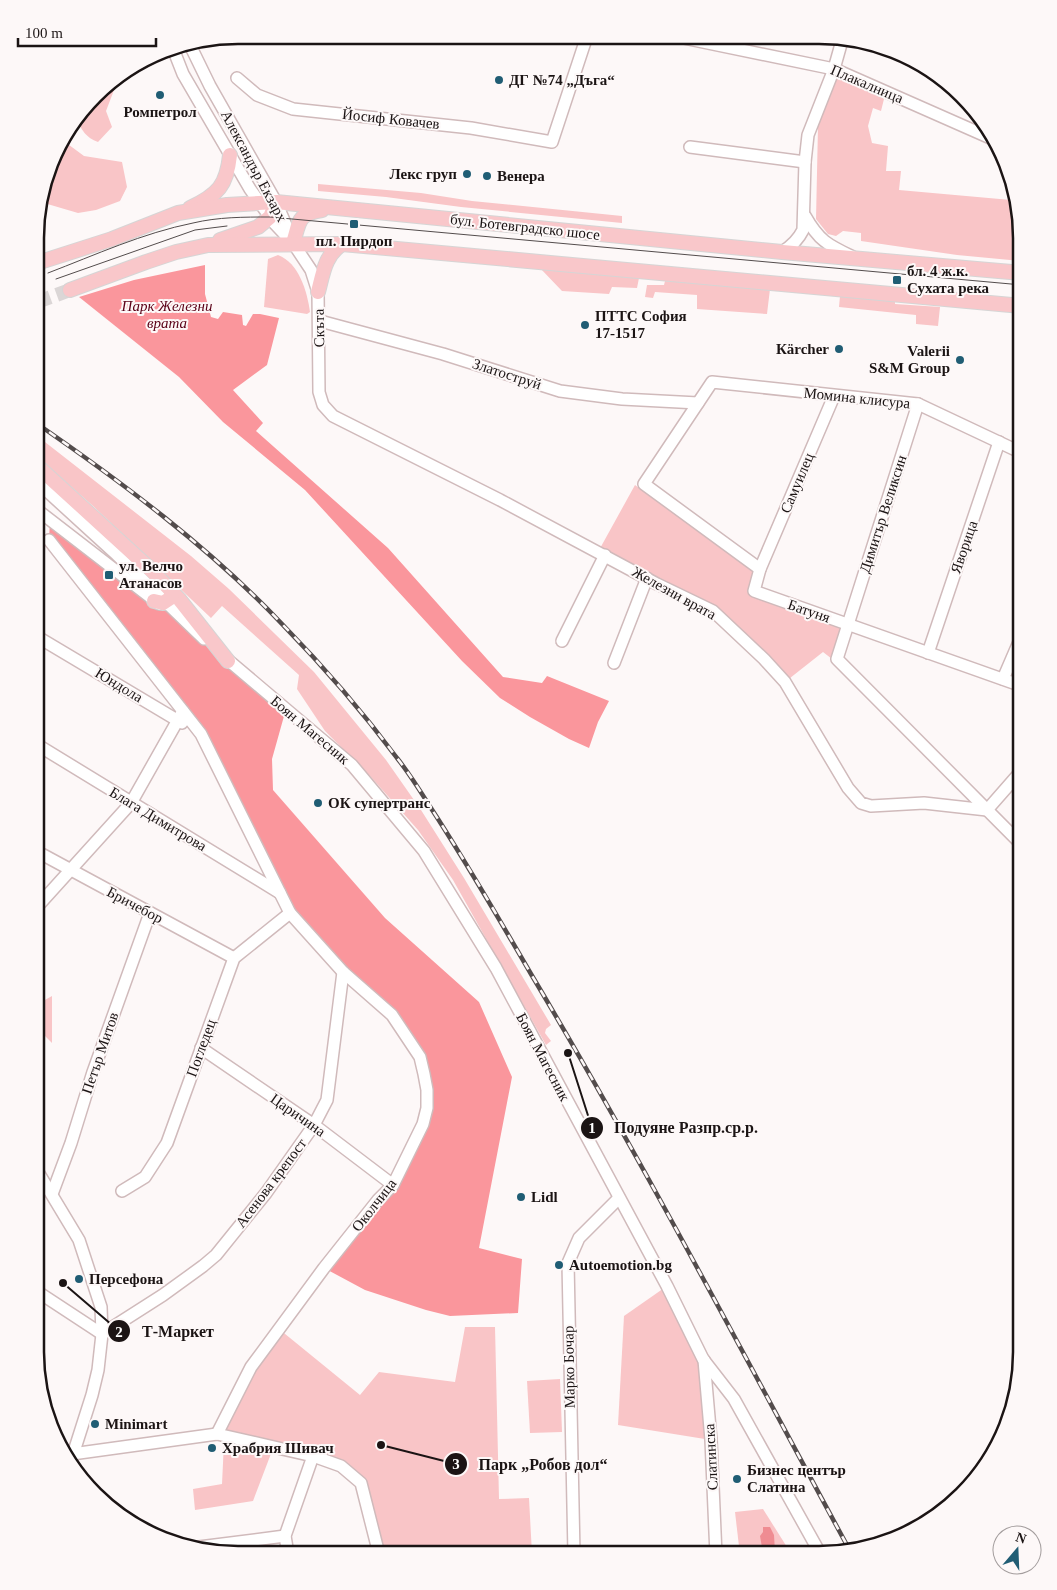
<svg xmlns="http://www.w3.org/2000/svg" width="1057" height="1590" font-family="Georgia,serif">
<rect width="100%" height="100%" fill="#fdf8f8"/>
<!-- green -->
<g fill="#f9c5c7">
<path d="M838,76L876,92L884,99L881,111L873,108L868,126L872,143L888,146L886,171H901L899,190L1011,200L1012,189L1022,238V261L957,255L861,241V233L843,231L836,236L828,234L816,219L818,126Z"/>
<path d="M119,77L106,111L112,127L98,142C86,138 82,130 76,119L104,85Z"/>
<path d="M61,139L84,156L122,162L127,187L120,201L96,210L78,213L44,203H39L53,163L57,164L58,148Z"/>
<path d="M318,184L421,193L472,201L622,216V223L461,207L386,197L318,191Z"/>
<path d="M278,255C299,263 307,291 310,312L307,314L264,307L268,259Z"/>
<path d="M540,268L639,278L637,288L612,287L609,294L562,291Z"/>
<path d="M665,281L770,289L767,314L697,309V295L655,292L653,298L645,297L647,285H664Z"/>
<path d="M840,296L895,301V304L940,307L938,326L916,324V315L839,307Z"/>
<path d="M36,435L191,556L229,589L314,672L386,760L421,810L464,878L551,1025L546,1029L545,1033L551,1041L546,1045L453,880L418,830L370,776L325,731L297,689L299,675L222,606L211,618L93,506L36,456Z"/>
<path d="M635,485L754,572L749,592L842,625L832,659L823,652L785,682L713,611L598,552Z"/>
<path d="M52,996V1043L36,1027V1005Z"/>
<path d="M667,1286L703,1359L711,1440L618,1425L624,1316Z"/>
<path d="M465,1327H495L499,1499L529,1498L532,1554H379L361,1483L341,1466L217,1434L279,1329L360,1395L379,1372L455,1382Z"/>
<path d="M560,1379L562,1432L530,1433L527,1381Z"/>
<path d="M224,1442L272,1451L253,1501L195,1510L193,1489L222,1484Z"/>
<path d="M763,1509L792,1555H740L735,1512Z"/>
</g>
<!-- forest -->
<g fill="#fa969c">
<path d="M205,265V294L211,317L218,319L223,312L242,315L243,325L246,326L253,314H260L279,318L267,365L233,390L263,423L256,431L388,548L503,677L542,683L547,676L609,701L598,722L589,748L569,739L530,717L500,698L462,661L305,490L223,422L179,377L79,297L134,280Z"/>
<path d="M50,520L207,641L286,709L272,759L273,790L385,918L479,1002L512,1077L479,1248L522,1259L518,1313L450,1316L426,1310L365,1290L324,1268L411,1149L427,1090L410,1040L290,913L201,734L49,540Z"/>
</g>
<!-- water -->
<path fill="#ef8c92" d="M763,1527H770L774,1535L775,1552L763,1553L760,1536L763,1532Z"/>
<g fill="none" stroke-linecap="round" stroke-linejoin="round">
<!-- major-tunnel -->
<path stroke="#dbd6d6" stroke-width="14" stroke-dasharray="14 7" stroke-linecap="butt" d="M37,302L70,290"/>
<!-- minor casing -->
<g stroke="#d0babb" stroke-width="14">
<g id="minor">
<path d="M674,36L834,69L995,140"/>
<path d="M189,43L210,86L276,202L291,237"/>
<path d="M172,46L183,74L250,189L275,224L293,243L311,270L318,292L319,392L323,405L333,416L500,500L657,584L713,611L764,659L785,682L848,788L861,803L871,806L924,803L987,810L1022,770"/>
<path d="M237,78L257,95L293,109L471,128L552,142L587,36"/>
<path d="M690,147L805,162"/>
<path d="M805,216C819,241 828,245 853,257"/>
<path d="M782,252C792,246 798,240 803,230L805,162L808,135L834,69L843,37"/>
<path d="M320,321L443,354L560,391L622,399L698,403"/>
<path d="M834,396L760,569L754,591L1022,686"/>
<path d="M918,404L837,659L1022,845"/>
<path d="M36,481L117,555L204,639"/>
<path d="M36,509L159,604"/>
<path d="M49,540L201,734L290,913L343,972L392,1015L420,1057L424,1074L427,1090V1108L423,1124L393,1185L378,1200L324,1268L251,1367L217,1434"/>
<path d="M760,569L644,484L712,382L918,404L1022,453"/>
<path d="M36,636L182,723"/>
<path d="M562,641L605,555"/>
<path d="M928,653L999,442"/>
<path d="M222,655L352,765L424,851L496,968L667,1286L703,1359L734,1399L821,1555"/>
<path d="M614,663L647,578"/>
<path d="M1003,679L1022,635"/>
<path d="M36,744L280,893"/>
<path d="M36,851L234,958"/>
<path d="M36,908L131,803L183,711"/>
<path d="M201,1048L314,1125L393,1185"/>
<path d="M35,1167L79,1240L101,1307L102,1334L98,1370L92,1395L70,1464"/>
<path d="M122,1191L145,1177L167,1143L234,958L290,913"/>
<path d="M52,1194L71,1143L93,1072L150,913"/>
<path d="M35,1290L102,1334"/>
<path d="M102,1334L163,1295L203,1266L216,1255L266,1193L314,1125L327,1100L343,972"/>
<path d="M704,1360L711,1440L716,1555"/>
<path d="M72,1454L217,1434L313,1456L341,1466L361,1483L379,1554"/>
<path d="M191,1548L285,1536"/>
<path d="M288,1554L285,1536L313,1456"/>
<path d="M574,1554L568,1263L579,1238L619,1198"/>
</g>
</g>
<!-- major casing -->
<g stroke="#d6d5d5" stroke-width="16">
<g id="major">
<path d="M190,208C218,195 227,185 230,155"/>
<path d="M220,240L258,227L270,217L276,202"/>
<path d="M293,243C300,221 297,214 322,210"/>
<path d="M37,263L112,239L178,213L227,205L276,202L782,252L1022,273"/>
<path d="M70,290L146,262L176,252L208,245L342,244L1022,306"/>
<path d="M318,292C323,273 325,255 342,244"/>
<path d="M36,465L150,569L179,599L228,661"/>
<path d="M154,601L163,603L169,599L172,595L171,591"/>
</g>
</g>
<!-- minor -->
<use href="#minor" stroke="#fff" stroke-width="11"/>
<!-- major -->
<use href="#major" stroke="#f9c7ca" stroke-width="14"/>
<!-- tram -->
<g stroke="#534c4c" stroke-width="1">
<path d="M48,273C95,255 143,233 193,223C218,217 244,217 270,217L1022,285"/>
<path d="M56,279L195,230L227,226"/>
</g>
<!-- rail casing -->
<g stroke="#534c4c" stroke-width="4.5">
<path id="rail" d="M36,423C123,483 209,547 282,624C323,666 362,711 397,758C409,773 419,789 429,805C465,860 498,917 531,974C643,1162 745,1357 849,1549"/>
</g>
<!-- rail -->
<use href="#rail" stroke="#fdf8f8" stroke-width="2.5" stroke-dasharray="8" stroke-linecap="butt"/>
</g>
<!-- markers -->
<g fill="#205d74" stroke="#fdf8f8" stroke-width="2">
<circle cx="499" cy="80" r="5"/>
<circle cx="160" cy="95" r="5"/>
<circle cx="467" cy="174" r="5"/>
<circle cx="487" cy="176" r="5"/>
<rect x="349" y="219" width="10" height="10" rx="2.5"/>
<rect x="892" y="275" width="10" height="10" rx="2.5"/>
<circle cx="585" cy="325" r="5"/>
<circle cx="839" cy="349" r="5"/>
<circle cx="960" cy="360" r="5"/>
<rect x="104" y="570" width="10" height="10" rx="2.5"/>
<circle cx="318" cy="803" r="5"/>
<circle cx="521" cy="1197" r="5"/>
<circle cx="559" cy="1265" r="5"/>
<circle cx="79" cy="1279" r="5"/>
<circle cx="95" cy="1424" r="5"/>
<circle cx="212" cy="1448" r="5"/>
<circle cx="737" cy="1479" r="5"/>
</g>
<g text-anchor="middle" stroke-width="4" stroke-linejoin="round" paint-order="stroke">
<!-- poi labels -->
<g font-size="15" font-weight="bold" fill="#1b1414" stroke="#fdf8f8" text-anchor="start">
<text x="509" y="85">ДГ №74 „Дъга“</text>
<text x="160" y="117" text-anchor="middle">Ромпетрол</text>
<text x="457" y="179" text-anchor="end">Лекс груп</text>
<text x="497" y="181">Венера</text>
<text x="354" y="246" text-anchor="middle">пл. Пирдоп</text>
<text x="907" y="276">бл. 4 ж.к.<tspan x="907" dy="17">Сухата река</tspan></text>
<text x="595" y="321">ПТТС София<tspan x="595" dy="17">17-1517</tspan></text>
<text x="829" y="354" text-anchor="end">Кärcher</text>
<text x="950" y="356" text-anchor="end">Valerii<tspan x="950" dy="17">S&amp;M Group</tspan></text>
<text x="119" y="571">ул. Велчо<tspan x="119" dy="17">Атанасов</tspan></text>
<text x="328" y="808">ОК супертранс</text>
<text x="531" y="1202">Lidl</text>
<text x="569" y="1270">Autoemotion.bg</text>
<text x="89" y="1284">Персефона</text>
<text x="105" y="1429">Minimart</text>
<text x="222" y="1453">Храбрия Шивач</text>
<text x="747" y="1475">Бизнес център<tspan x="747" dy="17">Слатина</tspan></text>
</g>
<!-- street labels -->
<g font-size="15" fill="#1b1414" stroke="#fdf8f8">
<text transform="translate(867 84) rotate(23)" y="5">Плакалница</text>
<text transform="translate(391 119) rotate(6)" y="5">Йосиф Ковачев</text>
<text transform="translate(254 166) rotate(62)" y="5">Александър Екзарх</text>
<text transform="translate(525 227) rotate(6)" y="5">бул. Ботевградско шосе</text>
<text transform="translate(319 328) rotate(-91)" y="5">Скъта</text>
<text transform="translate(507 374) rotate(18)" y="5">Златоструй</text>
<text transform="translate(857 398) rotate(6)" y="5">Момина клисура</text>
<text transform="translate(797 483) rotate(-67)" y="5">Самуилец</text>
<text transform="translate(883 514) rotate(-72)" y="5">Димитър Великсин</text>
<text transform="translate(964 547) rotate(-71)" y="5">Яворица</text>
<text transform="translate(674 593) rotate(29)" y="5">Железни врата</text>
<text transform="translate(809 611) rotate(19)" y="5">Батуня</text>
<text transform="translate(119 685) rotate(31)" y="5">Юндола</text>
<text transform="translate(310 730) rotate(40)" y="5">Боян Магесник</text>
<text transform="translate(158 819) rotate(31)" y="5">Блага Димитрова</text>
<text transform="translate(135 905) rotate(28)" y="5">Бричебор</text>
<text transform="translate(201 1048) rotate(-70)" y="5">Погледец</text>
<text transform="translate(100 1053) rotate(-71)" y="5">Петър Митов</text>
<text transform="translate(543 1057) rotate(62)" y="5">Боян Магесник</text>
<text transform="translate(298 1115) rotate(35)" y="5">Царичина</text>
<text transform="translate(271 1183) rotate(-53)" y="5">Асенова крепост</text>
<text transform="translate(374 1205) rotate(-52)" y="5">Околчица</text>
<text transform="translate(569 1367) rotate(-91)" y="5">Марко Бочар</text>
<text transform="translate(711 1457) rotate(-93)" y="5">Слатинска</text>
</g>
<!-- park labels -->
<g font-size="15" font-style="italic" fill="#5b0017" stroke="#fdf8f8">
<text x="167" y="311">Парк Железни<tspan x="167" dy="17">врата</tspan></text>
</g>
</g>
<!-- crop -->
<path d="M0 0H1057V1590H0ZM238 44H819A194 194 0 0 1 1013 238V1352A194 194 0 0 1 819 1546H238A194 194 0 0 1 44 1352V238A194 194 0 0 1 238 44Z" fill="#fdf8f8" fill-rule="evenodd"/>
<path fill="none" stroke="#1b1414" stroke-width="2.5" d="M238 44H819A194 194 0 0 1 1013 238V1352A194 194 0 0 1 819 1546H238A194 194 0 0 1 44 1352V238A194 194 0 0 1 238 44Z"/>
<!-- callouts -->
<path fill="none" stroke="#1b1414" stroke-width="2" d="M568 1053L592 1128M63 1283L119 1331M381 1445L456 1464"/>
<g fill="#1b1414" stroke="#fdf8f8" stroke-width="2">
<circle cx="568" cy="1053" r="5"/>
<circle cx="63" cy="1283" r="5"/>
<circle cx="381" cy="1445" r="5"/>
<circle cx="592" cy="1128" r="12"/>
<circle cx="119" cy="1331" r="12"/>
<circle cx="456" cy="1464" r="12"/>
</g>
<g font-size="15" text-anchor="middle" font-weight="bold" fill="#fff">
<text x="592" y="1133">1</text>
<text x="119" y="1337">2</text>
<text x="456" y="1469">3</text>
</g>
<g font-size="16" text-anchor="middle" font-weight="bold" fill="#1b1414" stroke="#fdf8f8" stroke-width="4" stroke-linejoin="round" paint-order="stroke">
<text x="686" y="1133">Подуяне Разпр.ср.р.</text>
<text x="178" y="1337">Т-Маркет</text>
<text x="543" y="1470">Парк „Робов дол“</text>
</g>
<!-- north arrow -->
<g transform="translate(1017 1550) rotate(19)"><circle r="24" fill="#fdf8f8" stroke="#a39d9d"/>
<path d="M0-4L9 19L0 12L-9 19Z" fill="#205d74"/>
<text y="-8" font-size="14" font-weight="bold" text-anchor="middle" fill="#1b1414">N</text>
</g>
<!-- scale -->
<path d="M18 38v8h138v-8" fill="none" stroke="#1b1414" stroke-width="2.5"/>
<text x="25" y="38" font-size="15" fill="#1b1414" stroke="#fdf8f8" stroke-width="4" paint-order="stroke">100 m</text>
</svg>
